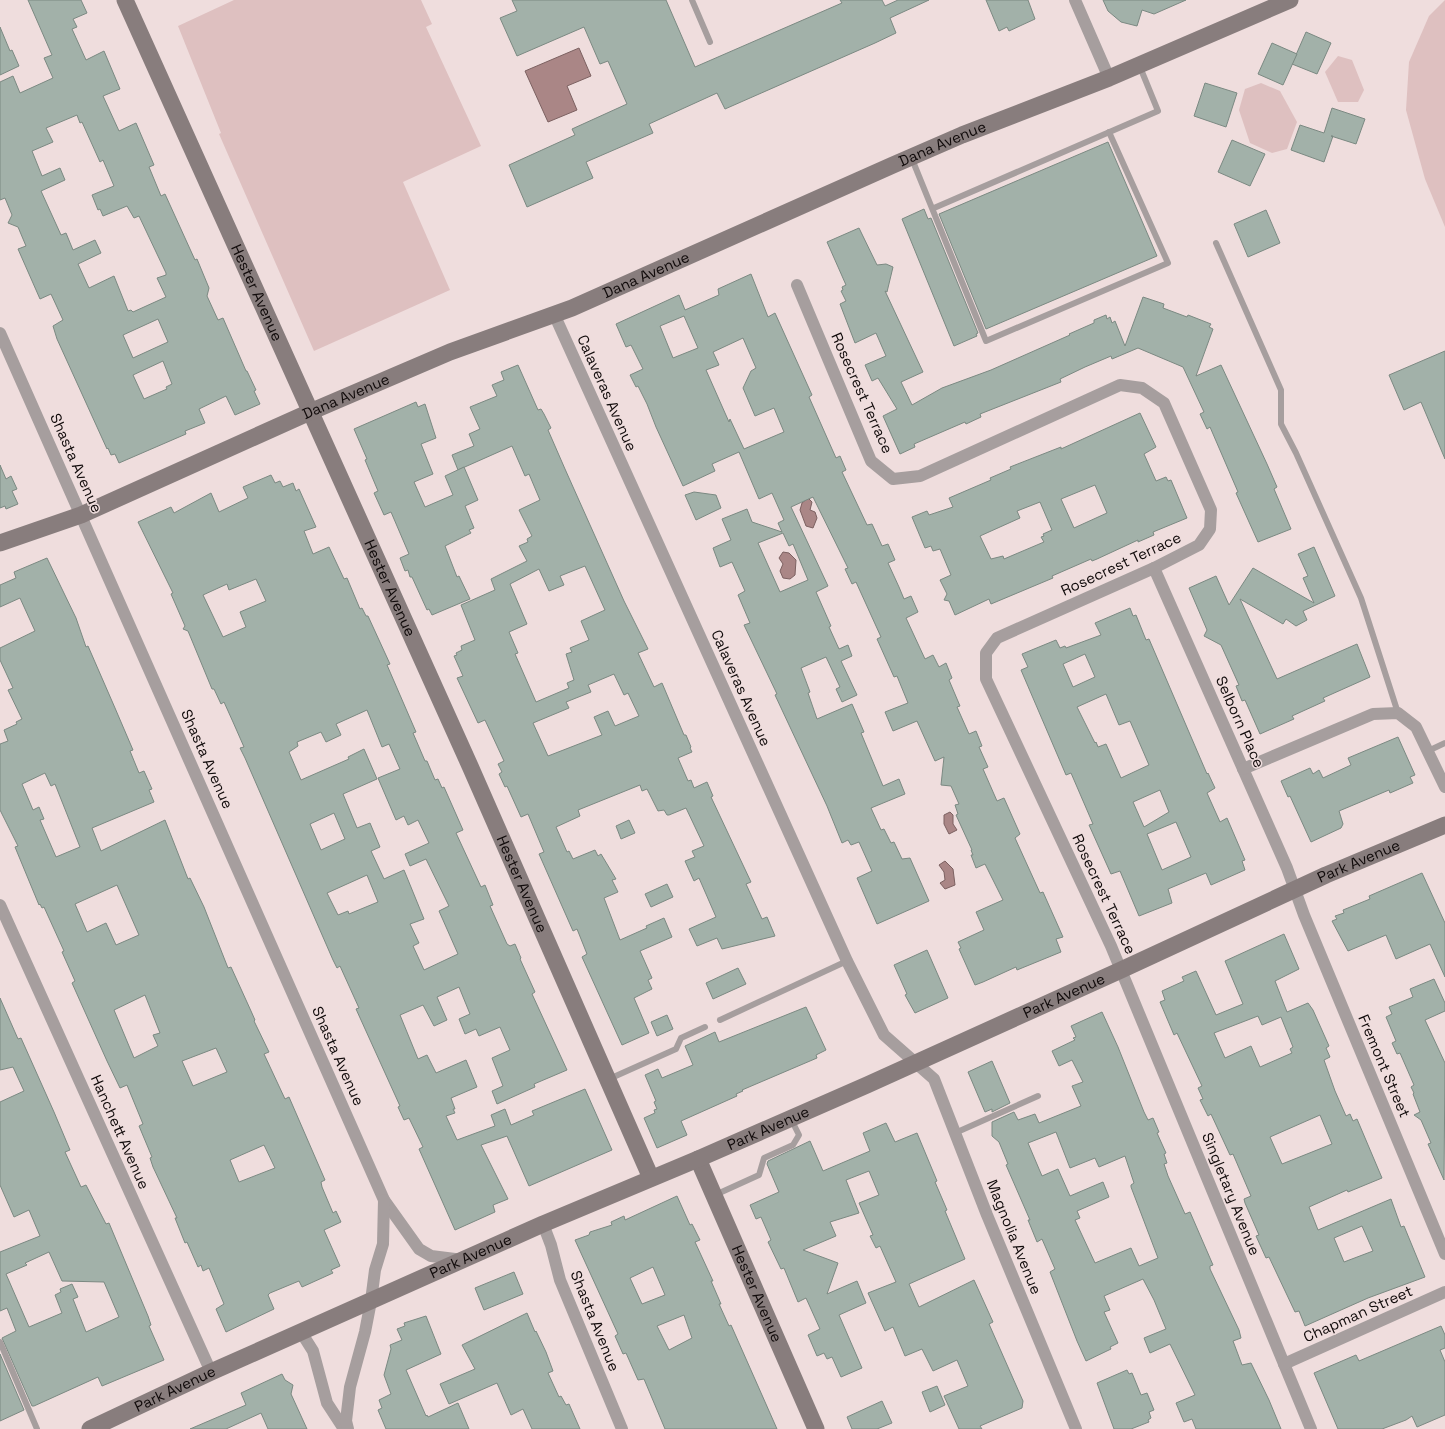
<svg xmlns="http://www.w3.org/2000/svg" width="1445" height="1429" font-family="'Space Grotesk',sans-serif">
<rect width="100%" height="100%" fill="#efdddd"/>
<!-- green -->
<g fill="#dec0c0">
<path d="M234,0H421L432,24L426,27L481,146L403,182L450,290L314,351L219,134L221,133L178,26Z"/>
<path d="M1445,0V227L1425,179L1406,110L1409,62L1429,16Z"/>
<path d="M1338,56L1352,60L1364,90L1358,102H1338L1325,72Z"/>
<path d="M1261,83L1280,91L1297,122L1287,149L1272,153L1250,143L1239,110L1245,89Z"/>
</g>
<!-- water -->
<g fill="#aa8686" stroke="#7c6161">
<path d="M579,48L591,76L567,86L577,110L548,122L525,71Z"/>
<path d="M808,498L812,502L810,510L815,512L817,518L813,528L806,526L800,510L802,503Z"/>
<path d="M783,552L789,553L796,560L795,575L790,579L783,578L780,571L783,564L779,558Z"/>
<path d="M950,812L953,815V824L957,830L949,834L944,824V815Z"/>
<path d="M945,861L953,869L955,885L945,889L940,883L945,880L944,872L939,865Z"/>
</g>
<!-- building -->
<g fill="#a2b1a9" stroke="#7b8982" fill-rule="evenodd">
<path d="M28,0H81L87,13L73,19L77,27L72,29L86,60L104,51L120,89L103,96L119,131L136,123L154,165L149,167L161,196L165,194L195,260L197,259L209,288L207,296L218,320L223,318L246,371H247L256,390L254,391L260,404L235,415L226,396L199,409L205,423L185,431L186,434L119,463L115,454L111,455L108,448L107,449L57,339L53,326L63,320L51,294L40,299L18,249L26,246L18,227L8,223L12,215L5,198L0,200V82L13,76L20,93L53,78L44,58L52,55ZM77,115L80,123L82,122L100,162L103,160L114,186L92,195L98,210L100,209L103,216L127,206L134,218L139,216L166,273V275L157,278L166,297L133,312L131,310L128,311L114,276L89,288L78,264L101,253L95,240L73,250L66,233L61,235L41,191L65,180L60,168L42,176L32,151L53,142L46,128ZM158,319L168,342L133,358L123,335ZM163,361L172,384L166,387L167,389L144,399L133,375Z"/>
<path d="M512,0H666L695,67L842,3L840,0H882L885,6L898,0H929L890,18L896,33L875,43L725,109L717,93L649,124L653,133L586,162L593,178L527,207L509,165L575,135L572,129L627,104L608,61L600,64L584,27L517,56L500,18L517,11Z"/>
<path d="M986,0H1028L1035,19L1009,31L1007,27L999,31Z"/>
<path d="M1103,0H1186L1154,14L1142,10L1137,26L1121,22L1108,11Z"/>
<path d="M0,27L10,51L12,50L19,66L0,75Z"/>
<path d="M1306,32L1331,43L1317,74L1292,64Z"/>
<path d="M1272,43L1297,54L1283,85L1258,74Z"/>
<path d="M1205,83L1237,93L1226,127L1194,116Z"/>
<path d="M1332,108L1365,119L1356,144L1331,136H1333L1324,162L1291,150L1300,125L1324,133Z"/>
<path d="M1232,140L1265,154L1250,186L1218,172Z"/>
<path d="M1108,142L1157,256L986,329L939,214Z"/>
<path d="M924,209L928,219L931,218L978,333L976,334L977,336L954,346L902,219Z"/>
<path d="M1266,210L1280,243L1248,257L1234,224Z"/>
<path d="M859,228L877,265L886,264L893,267L887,292L885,291L923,372L901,382L912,405L942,388L991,370L1070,335L1069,334L1094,323V320L1106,315L1107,319L1110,317L1112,323L1115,321L1125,346L1143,297L1164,304L1163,308L1187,317L1188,315L1211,324L1209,327L1213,329L1196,376L1221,365L1267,464L1277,487L1274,489L1291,529L1258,542L1236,493L1238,492L1210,427L1207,429L1200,414L1204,412L1183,367L1138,348L1112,359L1111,356L1085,367L1060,379L1061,382L980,414L981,417L966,424L965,422L914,444L915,447L900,454L883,416L897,409L878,378L872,381L865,365L886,356L876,333L855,343L840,304L846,301L841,291L843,290L842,287L846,285L827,242Z"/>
<path d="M751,274L768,317L775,313L812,395L809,397L836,458L840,456L846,470L842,472L867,525L872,524L882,546L888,544L895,560L888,563L899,587L904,599L911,596L918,612L906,618L925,659L933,655L939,667L946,663L952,678L949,680L960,706L957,707L969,734L976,731L982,746L979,747L988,767L983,769L997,801L1004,798L1020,834L1015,838L1040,893L1043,892L1063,937L1056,939L1061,952L1017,970L1016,967L983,982L975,985L959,949L961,948L958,942L984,930L976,912L1003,900L985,864L976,868L971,855H973L971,850H972L956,815L958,814L955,805L959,804L951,786L941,785L944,757L935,761L917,721L893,731L885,712L908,703L897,676L894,677L877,639L881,637L856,582L852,584L845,569L848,568L813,497L791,507L828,586L816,592L831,626L829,627L839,649L848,645L852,656L841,661L857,695L842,702L836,689L840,687L826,657L801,668L810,692L808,693L817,719L852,704L864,732L861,733L883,786L899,779L905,794L871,808L881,830L884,829L891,843L894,842L902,859L910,858L929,901L877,924L857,878L872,871L859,842L851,845L848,840L842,843L827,806L775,695L777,694L744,625L750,623L738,595L745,591L732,562L720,567L713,548L731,540L722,519L747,509L752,522L782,532L778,523L784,520L772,493L759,499L739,452L712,464L715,471L683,486L656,427L647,404L638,386L636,387L630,375L643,369L631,345L626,347L616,324L679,295L685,310L719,295L718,289ZM684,316L698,348L673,358L660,326ZM743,338L756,368L751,371L743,388L755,416L774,408L784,432L744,449L730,419L729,422L706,370L719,365L713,352ZM783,533L789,546L793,544L808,580L780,592L758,543Z"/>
<path d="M1445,351V459L1421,402L1404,410L1389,375Z"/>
<path d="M518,365L538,410L541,409L544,414L551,428L548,430L565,469L624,601L648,649L638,653L654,687L662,683L684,735H686L691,747L690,748L692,752L678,758L688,781L691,780L694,788L707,782L713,796L711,797L751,882L746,884L762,919L767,917L775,936L722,949L717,938L697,946L689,929L716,917L699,878L694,881L685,861L695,857L692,851L704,846L686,808L669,815H667L664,810L658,811L647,789L642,791L640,785L578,810L580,816L556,827L567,852L569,851L573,859L595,850L598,856L601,854L616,879L612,880L618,892L604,898L620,940L647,928L646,926L664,918L672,937L640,951L652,978L648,980L652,989L634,998L649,1033L622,1045L582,957L587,954L577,929L573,931L539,854L544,852L528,814L521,817L507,786L505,787L499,774L502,772L498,764L504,761L485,720L478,723L457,678L463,676L454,656L457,655L456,653L462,650L461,646L475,640L461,605L495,590L491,579L527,561L519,546L528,542L527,539L532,536L519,510L540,500L529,474L525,476L512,446L458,470L452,455L474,446L469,434L480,429L470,407L497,396L492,385L504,380L501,372ZM585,566L605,610L581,621L589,640L570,648L572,652L566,654L574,680L567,683L569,688L536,702L515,654L518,653L509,632L527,624L510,584L539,569L549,591L564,585L560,576ZM614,674L624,695L628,693L639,716L615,726L608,711L594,717L602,735L548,756L533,723L569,708L566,702L591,692L588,685Z"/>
<path d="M416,402L418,407L425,404L436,438L421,444L433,474L414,482L425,507L453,495L445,476L464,467L478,500L465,506L474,528L469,530L471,533L445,546L457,577L459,576L470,599L432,615L429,609L427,610L412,577H410L408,570L405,571L400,558L409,554L391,512L384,515L374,493L378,491L365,460L367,459L354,429Z"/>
<path d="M1140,413L1156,447L1144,454L1156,481L1166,477L1168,481L1171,480L1187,518L1153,532L1154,535L1138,542V540L1097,559L1092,561L1091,559L1052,576L1053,578L991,604L989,599L955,615L949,601L944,600L947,594L940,580L951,575L940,549L933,551L931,546L925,548L912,517L927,511L929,515L953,507L949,498L991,480L990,478L1011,469L1010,467L1061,447V449ZM1095,485L1107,513L1074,528L1061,499ZM1040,502L1052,530L1043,534L1044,536L1041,537L1044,542L1004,559L1003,556L991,559L980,536L1020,518L1017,511Z"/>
<path d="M0,465L6,479L11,476L17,489L12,491L18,504L6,509L5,506L0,508Z"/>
<path d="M271,475L275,483L280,481L283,487L293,483L296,491L299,489L316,527L304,531L313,554L329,547L344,579L347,578L360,609L362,608L366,616H368L390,664L387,665L416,732L413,733L425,761H427L435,780L438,779L442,788L444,787L463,830L456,833L481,887L485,885L493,905L490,906L507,944L510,946L515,944L521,958L520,959L535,992L532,994L567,1070L534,1084L535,1087L497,1104L492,1091L503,1086L492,1058L510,1050L500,1027L479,1036L476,1029L465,1034L459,1019L470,1014L459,987L437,997L447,1020L434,1026L423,1005L400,1015L418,1059L427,1055L436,1073L466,1060L477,1087L451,1098L455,1109H453L455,1113L446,1116L457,1140L495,1126L491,1115L505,1109L511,1125L534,1115L532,1111L585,1089L612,1150L529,1186L507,1136L481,1145L508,1199L493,1205L495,1212L455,1230L419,1149L423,1147L409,1118L404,1120L398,1107L400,1106L356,1009L359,1008L340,966L337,968L333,960L245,758L240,748L244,747L233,722L224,702L221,704L214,689H212L188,631L183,629L185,626L171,594L173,593L138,522L171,507L174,513L211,493L219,512L248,498L243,487ZM256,579L266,601L240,612L246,627L223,637L203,595L227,584L229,590ZM367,710L382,747L389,744L400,769L378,778L396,820L404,816L408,825L418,820L429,843L405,854L410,866L426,859L449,906L439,911L458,954L424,970L413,946L419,943L410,924L424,919L404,870L384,879L371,851L380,847L370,823L357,828L343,794L377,779L364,749L348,757L349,759L301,780L289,752L298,746L297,742L321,732L326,742L341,735L336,724ZM334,813L345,839L321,850L310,824ZM367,875L378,902L349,914L348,911L338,915L327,893Z"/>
<path d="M694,492L716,495L721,508L696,520L685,495Z"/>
<path d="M1314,547L1335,596L1303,611L1307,620L1296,626L1286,619L1283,624L1240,599L1277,679L1357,644L1370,677L1323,698L1325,701L1292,716L1294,719L1260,734L1245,700L1242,701L1236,686L1239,685L1221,645L1204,636L1207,630L1189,588L1216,576L1229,605L1253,568L1314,603L1303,578L1308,576L1298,554Z"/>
<path d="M47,558L76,618L86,647L88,646L115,708L133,750L130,751L139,773L144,771L152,789L149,790L154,802L92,828L101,851L165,820L188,879L190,878L204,907L228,968L231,967L251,1011L255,1020L254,1021L269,1052L264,1054L285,1099L289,1097L325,1180L321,1182L322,1187L333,1213L336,1211L341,1222L324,1230L340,1266L331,1270L333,1273L302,1287L299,1281L270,1293L268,1295L274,1309L226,1332L216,1309L224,1304L209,1268L203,1271L201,1265L198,1267L187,1242L185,1243L175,1218H177L153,1167L150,1158L152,1157L139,1126L143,1124L127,1085L120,1088L107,1061L72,983L75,981L62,952L64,951L44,907L42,908L40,904L39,905L15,847L18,846L0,810V744L8,741L4,730L17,724L16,722L22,719L8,690L13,688L0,660V648L35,631L20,598L0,607V585L16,578L14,572ZM45,773L51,786L55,784L80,847L56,857L40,820L44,819L39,807L33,810L22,784ZM117,885L139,935L116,945L106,923L87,932L75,904ZM145,995L160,1033L153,1035L158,1046L134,1058L114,1010ZM216,1048L227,1072L193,1086L182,1061ZM264,1145L275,1168L239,1182L230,1160Z"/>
<path d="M1130,608L1133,616L1136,615L1146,640L1149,639L1207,774L1208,773L1215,788L1207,793L1220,822L1227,818L1245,860L1242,861L1245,870L1211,885L1206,873L1168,889L1172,903L1139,916L1120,871L1111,874L1089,825L1093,824L1071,773L1066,775L1021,670L1028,667L1022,654L1056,640L1060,648L1065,646L1066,648L1101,635L1095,623ZM1085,654L1095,677L1073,687L1063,664ZM1106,694L1119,725L1130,721L1149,765L1121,778L1106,744L1098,747L1096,742L1095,743L1077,707ZM1160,790L1169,812L1144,827L1133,802ZM1176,822L1191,857L1162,870L1147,834Z"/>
<path d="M1398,737L1415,775L1410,777L1413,783L1390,793L1389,790L1339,811L1343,824L1341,828L1311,842L1290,796L1288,797L1281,781L1310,768L1313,774L1319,770L1323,778L1351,765L1348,758Z"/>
<path d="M629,820L635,833L621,839L616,826Z"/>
<path d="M1422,873L1445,923V977L1430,944L1396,959L1386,935L1348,951L1332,921L1337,919L1335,916L1344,913L1343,910L1370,899L1369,896Z"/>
<path d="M667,884L673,897L651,907L645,894Z"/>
<path d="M1284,934L1299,969L1275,981L1287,1012L1308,1003L1313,1010L1329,1046L1326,1048L1330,1057L1324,1060L1335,1091L1346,1116L1350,1114L1353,1121L1357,1119L1382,1178L1348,1192L1347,1190L1309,1207L1318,1230L1391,1199L1401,1227L1404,1226L1425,1277L1368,1298L1305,1326L1299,1311L1295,1312L1269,1257L1266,1258L1256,1236L1259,1235L1245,1203L1244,1199L1251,1196L1233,1154L1230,1155L1211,1114L1208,1116L1200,1100L1203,1099L1198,1088L1202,1086L1177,1033L1174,1035L1160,1002L1165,1000L1162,991L1184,981L1182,977L1196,971L1216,1015L1243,1004L1225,961ZM1258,1016L1262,1025L1281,1017L1293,1047L1290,1049L1292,1053L1260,1067L1251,1046L1225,1058L1214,1033ZM1320,1115L1332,1144L1282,1164L1270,1137ZM1362,1226L1373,1251L1344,1262L1334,1238Z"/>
<path d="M927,950L948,998L915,1013L905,995L907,994L894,965Z"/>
<path d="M738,968L746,984L713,999L706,983Z"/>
<path d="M1434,979L1445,1003V1011L1425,1020L1445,1063L1444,1180L1428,1144L1431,1143L1421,1120L1414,1115L1420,1112L1413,1094L1414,1093L1411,1087L1414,1085L1400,1053L1397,1054L1392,1043L1396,1041L1386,1017L1392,1014L1389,1007L1413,997L1410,989Z"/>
<path d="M0,998L18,1039L21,1038L54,1112L70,1150L65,1152L81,1187L86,1185L106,1224L109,1223L148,1316L151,1325L149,1326L164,1360L102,1386L98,1377L34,1406H32L2,1338L16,1331L7,1308L0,1311V1252L40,1236L29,1210L14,1217L0,1185V1102L24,1091L13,1067L0,1070ZM49,1252L62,1281L104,1282L119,1317L86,1332L73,1299L78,1297L72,1284L60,1289L61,1292L55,1295L62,1313L29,1327L6,1274L27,1265L25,1263Z"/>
<path d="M806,1007L826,1050L816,1055L817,1058L742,1090L743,1091L736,1094L737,1096L681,1121L687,1135L657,1148L644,1118L655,1113L654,1110L657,1109L654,1102L656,1101L645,1075L658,1069L662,1078L693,1065L685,1046L715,1032L719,1042Z"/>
<path d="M1102,1012L1118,1047L1144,1112L1148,1120L1153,1118L1159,1132L1157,1133L1166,1153L1164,1154L1167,1163L1164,1164L1168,1176L1185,1214L1190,1212L1213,1265L1210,1266V1269L1239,1330L1241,1338L1233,1341L1242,1365L1251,1363L1269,1400L1281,1429H1196L1192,1419L1184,1422L1176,1403L1195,1395L1170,1344L1150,1353L1144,1338L1166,1329L1154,1300L1143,1279L1104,1296L1110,1310L1104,1312L1118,1343L1110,1347L1111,1349L1086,1361L1077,1341L1050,1272L1055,1269L1042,1239L1037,1242L1028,1220H1030L1006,1165L1008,1164L999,1142L992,1136V1122L1014,1112L1018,1120L1035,1114L1039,1123L1081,1106L1072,1086L1083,1082L1072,1060L1059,1066L1052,1051L1075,1040L1073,1038L1076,1037L1071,1026ZM1056,1132L1070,1168L1095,1158L1099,1167L1125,1156L1134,1183L1131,1185V1187L1158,1258L1139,1266L1131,1248L1095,1263L1075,1220L1080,1218L1077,1211L1109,1197L1103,1182L1070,1196L1058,1169L1042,1176L1028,1143Z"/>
<path d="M667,1015L673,1029L657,1036L651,1022Z"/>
<path d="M992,1061L1010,1103L992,1112V1109L985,1112L968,1072Z"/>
<path d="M886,1123L895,1142L917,1133L937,1181L935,1182L947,1210L945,1211L965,1259L909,1284L919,1307L974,1280L993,1322L989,1324L1023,1401L1022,1408L980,1426L982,1429H959L944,1396L968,1386L957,1360L933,1371L922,1349L905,1356L893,1327L885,1331L868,1293L896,1282L880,1246L876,1248L870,1236L873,1235L859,1203L879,1195L869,1171L846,1180L859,1213L830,1222L836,1236L803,1250L838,1263L827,1294L857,1281L866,1303L839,1315L862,1368L841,1377L832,1357L827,1359L824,1353L817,1356L808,1335L820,1329L806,1298L798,1302L784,1268L781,1269L768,1242L771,1240L761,1217L756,1219L750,1205L779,1192L767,1164L768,1161L810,1141L823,1171L870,1151L863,1133Z"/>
<path d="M677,1196L690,1225L692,1224L700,1240L695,1242L713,1281H711L721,1304H719L729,1326L731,1325L777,1429H665L644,1379L638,1380L626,1353L623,1354L615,1336L618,1334L575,1240L589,1235L590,1232L612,1225L611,1222L624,1216L625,1220ZM653,1267L665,1295L642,1304L630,1278ZM684,1315L692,1338L669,1350L657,1326Z"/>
<path d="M514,1272L523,1294L484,1310L475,1288Z"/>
<path d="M527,1313L535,1332L536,1331L546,1352L553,1371L548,1373L559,1397L561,1396L566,1405L569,1404L580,1429H532L523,1409L511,1415L497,1383L449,1404L440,1384L475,1369L462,1345Z"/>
<path d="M426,1316L441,1354L406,1370L426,1416L427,1415L428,1417L458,1403L469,1429H386L378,1410L382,1408L379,1400L391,1394L384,1375L391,1349L390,1345L402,1340L397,1329L405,1326L404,1323Z"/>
<path d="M1441,1326L1445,1335V1348L1440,1350L1445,1362V1415L1417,1427L1412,1416L1406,1420L1382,1429H1338L1314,1373L1356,1355L1359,1361Z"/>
<path d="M0,1354L24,1410L0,1421Z"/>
<path d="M1127,1370L1129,1374L1132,1373L1141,1395L1147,1393L1154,1410L1149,1412L1151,1418L1148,1420L1149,1422L1131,1429H1114L1097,1383Z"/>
<path d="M282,1374L285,1380L293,1385L291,1394L307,1429H268L261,1413L226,1429H190L246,1405L241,1393Z"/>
<path d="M937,1386L945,1405L930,1412L922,1392Z"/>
<path d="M882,1401L892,1423L877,1429H852L847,1417Z"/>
</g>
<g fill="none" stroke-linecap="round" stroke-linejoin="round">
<!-- lane -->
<g stroke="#a69e9e" stroke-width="6">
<path d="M692,0L710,42"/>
<path d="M912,159L986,341L1168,263L1109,132"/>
<path d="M934,208L1158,111L1140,67"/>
<path d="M1216,243L1281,390V424L1296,453L1361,598L1398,713"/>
<path d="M1428,751L1445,743"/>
<path d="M720,1020L847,961"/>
<path d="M609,1079L676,1049L681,1038L705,1027"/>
<path d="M955,1133L1038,1096"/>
<path d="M715,1195L759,1175L764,1158L793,1145L799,1135L791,1119"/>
<path d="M0,1342L37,1429"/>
</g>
<!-- street -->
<g stroke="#a69e9e" stroke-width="12">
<path d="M1075,0L1109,78"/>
<path d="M797,285L871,461L893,479L920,476L1120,385L1142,388L1164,403L1211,510L1210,529L1199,545L1154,568L997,638L986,653V679L1111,946L1311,1429"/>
<path d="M554,314L847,961L884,1035L934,1079L987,1215L1076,1429"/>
<path d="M0,333L384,1200L419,1249L431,1256L463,1260"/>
<path d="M1154,568L1287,868L1304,915L1445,1254"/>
<path d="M1243,769L1373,714L1398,713L1416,727L1445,787"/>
<path d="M0,905L211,1372"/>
<path d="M543,1224L551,1245L560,1280L622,1429"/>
<path d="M301,1332L313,1351L327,1403L344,1429"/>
<path d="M1284,1364L1445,1292"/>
<path d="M348,1429L346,1421L350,1387L365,1332L371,1301L375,1270L383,1244L384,1200"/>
</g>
<!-- secondary -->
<g stroke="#887d7d" stroke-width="17">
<path id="s1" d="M125,0L470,766L651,1178"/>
<path id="s2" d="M0,543L81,515L310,412L450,352L572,308L893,165L962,135L1109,78L1290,0"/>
<path id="s3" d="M698,1159L816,1429"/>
<path id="s4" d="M90,1429L211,1372L543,1224L698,1159L867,1085L1121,970L1326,875L1445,825"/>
</g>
</g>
<g text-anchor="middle" stroke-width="3" stroke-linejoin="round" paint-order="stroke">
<!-- street labels -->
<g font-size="15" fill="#100a0a" stroke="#efdddd">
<text dy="5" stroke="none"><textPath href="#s2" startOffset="1024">Dana Avenue</textPath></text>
<text dy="5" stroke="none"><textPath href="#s2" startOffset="700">Dana Avenue</textPath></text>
<text dy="5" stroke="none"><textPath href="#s1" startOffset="321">Hester Avenue</textPath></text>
<text transform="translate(607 393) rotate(66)" y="5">Calaveras Avenue</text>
<text transform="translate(862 393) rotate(66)" y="5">Rosecrest Terrace</text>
<text dy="5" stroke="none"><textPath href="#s2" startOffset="376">Dana Avenue</textPath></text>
<text transform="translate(76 463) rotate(66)" y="5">Shasta Avenue</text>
<text transform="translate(1121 564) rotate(-25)" y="5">Rosecrest Terrace</text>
<text dy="5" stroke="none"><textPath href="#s1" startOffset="645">Hester Avenue</textPath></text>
<text transform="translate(741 688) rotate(66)" y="5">Calaveras Avenue</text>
<text transform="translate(1240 722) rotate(66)" y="5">Selborn Place</text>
<text transform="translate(207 759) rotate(66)" y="5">Shasta Avenue</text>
<text dy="5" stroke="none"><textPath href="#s4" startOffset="1390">Park Avenue</textPath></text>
<text dy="5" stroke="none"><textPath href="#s1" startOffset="969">Hester Avenue</textPath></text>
<text transform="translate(1104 894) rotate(65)" y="5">Rosecrest Terrace</text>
<text dy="5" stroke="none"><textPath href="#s4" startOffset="1066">Park Avenue</textPath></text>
<text transform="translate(338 1056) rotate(66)" y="5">Shasta Avenue</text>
<text transform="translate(1384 1066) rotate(67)" y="5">Fremont Street</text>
<text dy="5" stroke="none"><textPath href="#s4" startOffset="742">Park Avenue</textPath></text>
<text transform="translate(120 1132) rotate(66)" y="5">Hanchett Avenue</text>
<text transform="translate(1231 1194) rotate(68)" y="5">Singletary Avenue</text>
<text transform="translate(1014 1237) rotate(68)" y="5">Magnolia Avenue</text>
<text dy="5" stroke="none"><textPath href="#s4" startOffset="418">Park Avenue</textPath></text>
<text dy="5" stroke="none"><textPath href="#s3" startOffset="147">Hester Avenue</textPath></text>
<text transform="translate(1358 1314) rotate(-24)" y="5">Chapman Street</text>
<text transform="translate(595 1321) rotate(68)" y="5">Shasta Avenue</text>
<text dy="5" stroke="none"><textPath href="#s4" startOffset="94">Park Avenue</textPath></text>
</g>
</g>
</svg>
